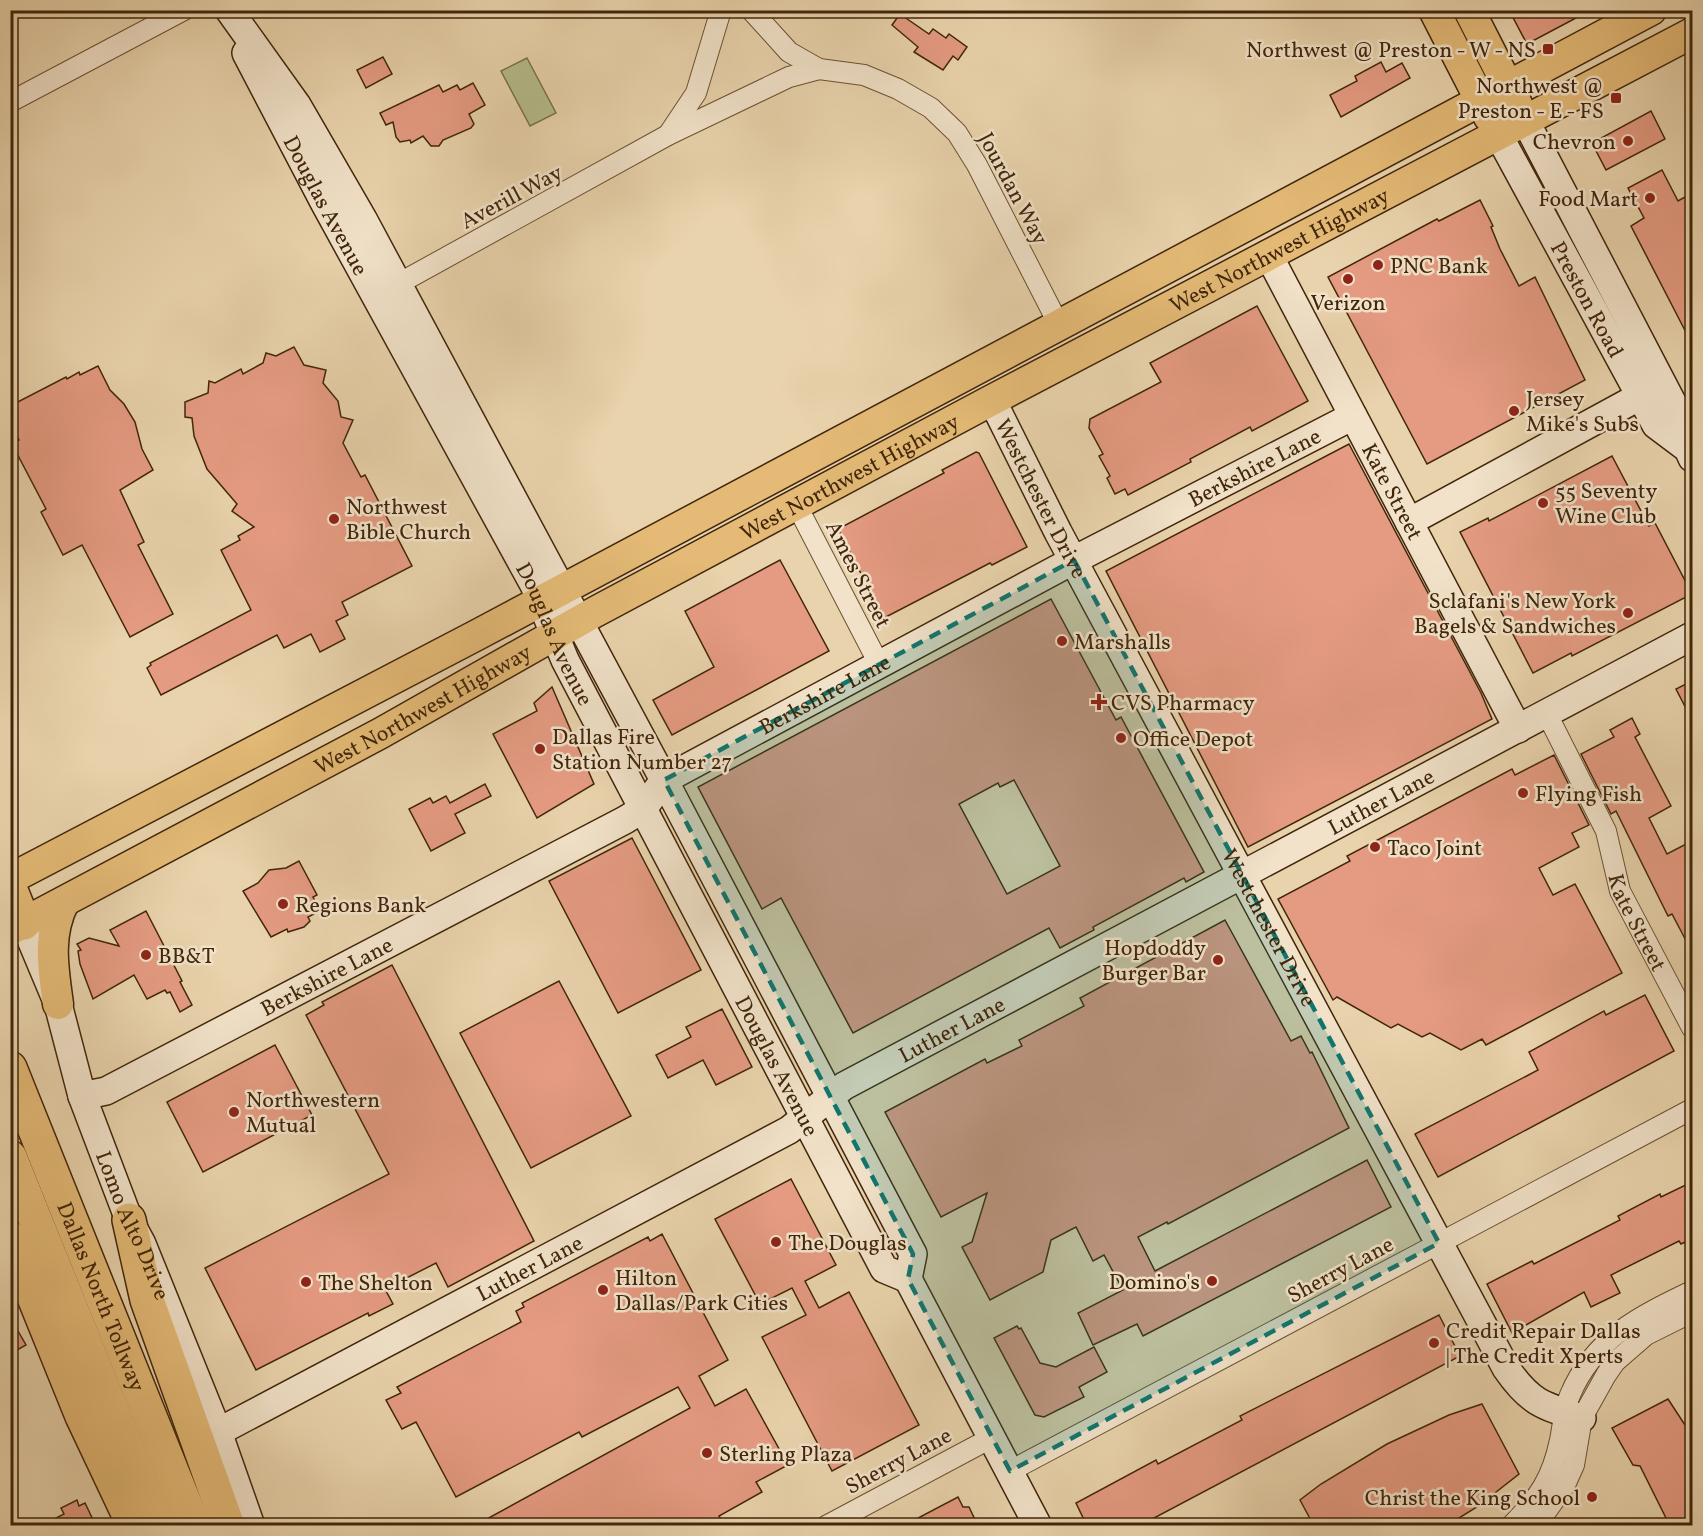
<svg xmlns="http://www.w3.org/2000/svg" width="1703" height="1536" font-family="Vollkorn,serif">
<rect width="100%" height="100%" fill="#e9d3ac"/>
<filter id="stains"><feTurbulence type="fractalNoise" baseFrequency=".00333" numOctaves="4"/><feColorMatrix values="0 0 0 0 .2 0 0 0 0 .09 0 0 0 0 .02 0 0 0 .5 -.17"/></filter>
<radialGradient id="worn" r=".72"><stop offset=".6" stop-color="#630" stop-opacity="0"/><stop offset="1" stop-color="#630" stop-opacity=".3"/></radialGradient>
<!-- green -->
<path fill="#b5bc8a" stroke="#7b714a" stroke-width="1.5" d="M527,58L556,113L530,126L501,71Z"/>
<!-- building -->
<g fill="#e59b82" stroke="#41260b" stroke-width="1.5" fill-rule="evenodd">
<path d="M1509,10H1591L1527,44Z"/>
<path d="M900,14L929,34L933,29L946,38L949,34L967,47L958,60L953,56L943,70L914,52L918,47L892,25Z"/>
<path d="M383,57L392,74L366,88L357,70Z"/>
<path d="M1381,62L1386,72L1402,63L1410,78L1341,117L1330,95L1357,81L1355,76Z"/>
<path d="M473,83L485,105L469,114L474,124L471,128L443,140L439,146H431L423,136L411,143L410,140L400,142L396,137L393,122L386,125L380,113L439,85L443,92L457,85L460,90Z"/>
<path d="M1651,111L1665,139L1606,170L1592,143Z"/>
<path d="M1662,170L1678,201L1692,193V344L1631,226L1644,218L1628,188Z"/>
<path d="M1480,200L1493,226L1491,227L1500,249L1519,286L1535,277L1585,380L1427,464L1328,277L1437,219L1439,221Z"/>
<path d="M1257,306L1308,401L1252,431L1250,427L1190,459L1191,462L1128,495L1125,489L1115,494L1107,478L1110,476L1099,456L1103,454L1089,428L1090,419L1161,382L1150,363Z"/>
<path d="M294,347L304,365L326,370L323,383L338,401L341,417L353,420L343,443L361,477L365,475L412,566L342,602L348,615L336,621L345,639L320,652L311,634L284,648L277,635L161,695L147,668L151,665L150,663L251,610L221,550L240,540L238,536L254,527L232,511L237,504L207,469L194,436L192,418L185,417V402L208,393L209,381L215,383L241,369L243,374L263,363L266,353L276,356Z"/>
<path d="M98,366L110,390L124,404L135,422L142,449L153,470L120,490L144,542L138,545L173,614L130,637L82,545L63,555L41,512L46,509L12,444L19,440L10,425V406L66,377L67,379L79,372L80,375Z"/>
<path d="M1349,444L1481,693L1492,719L1248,847L1106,571Z"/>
<path d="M976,452L979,453L1027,547L992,565L990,563L884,618L838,529L944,473L942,470Z"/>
<path d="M1612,456L1649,526L1655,523L1692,594L1572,656L1571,653L1533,673L1460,532L1488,518L1489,521Z"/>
<path d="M780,560L829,651L672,735L653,700L714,667L685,611Z"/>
<path d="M1051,599L1116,720L1121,717L1204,872L1186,882L1184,878L1093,927L1094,930L1060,948L1049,928L853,1033L781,898L762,909L698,787ZM1014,780L1060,866L1007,894L959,804L998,783L1000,787Z"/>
<path d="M1692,681V720L1676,689Z"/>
<path d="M552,687L594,784L537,818L493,734L537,711L534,703Z"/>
<path d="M1632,718L1640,734L1635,737L1671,806L1649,818L1667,854L1692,841V952L1672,914L1668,916L1616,811L1611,814L1581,754L1614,737L1610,730Z"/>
<path d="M1554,755L1589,825L1572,833L1579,847L1539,868L1553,895L1575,884L1622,973L1486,1045L1482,1039L1461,1050L1430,1033L1422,1037L1398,1024L1391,1028L1337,997L1333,1000L1278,899L1350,861L1347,856L1512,769L1515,775Z"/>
<path d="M485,784L491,796L455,814L465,833L431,851L409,809L430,798L433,803L446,796L450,803Z"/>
<path d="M632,838L701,970L618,1013L549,881Z"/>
<path d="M299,861L317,895L313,897L320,911L308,917L310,921L304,927L288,932L287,929L271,937L243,891L258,883L269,870L286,868Z"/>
<path d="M146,911L182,981L180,982L192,1005L180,1012L170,992L167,993L165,990L147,999L134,975L93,999L80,964L78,951L81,950L77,944L89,938L119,946L110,930Z"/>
<path d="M1225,920L1291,1041L1301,1036L1310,1053L1312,1052L1349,1128L1168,1224L1167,1222L1138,1237L1155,1271L1367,1160L1391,1207L1143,1336L1137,1324L1093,1345L1078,1313L1123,1290L1104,1255L1093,1261L1076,1227L1051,1240L1043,1272L990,1300L962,1247L972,1242L987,1193L941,1217L885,1112L985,1059L987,1063L1022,1046L1019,1040L1084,1006L1080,998Z"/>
<path d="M392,965L534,1241L448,1287L436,1263L385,1289L393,1304L369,1316L368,1313L256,1370L205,1268L389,1174L306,1015L324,1005L322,1002Z"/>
<path d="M559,981L631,1116L531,1168L460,1033Z"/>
<path d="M1645,995L1674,1051L1438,1177L1415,1134L1538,1070L1529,1052L1604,1011L1606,1015Z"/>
<path d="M722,1009L752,1067L716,1085L703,1060L668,1078L656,1055L691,1037L686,1027Z"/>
<path d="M275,1045L312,1115L203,1172L167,1102Z"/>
<path d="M791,1179L836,1265L805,1281L819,1308L849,1292L919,1425L832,1471L762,1337L806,1315L792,1288L760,1304L715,1219Z"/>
<path d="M1692,1182V1239L1681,1244L1679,1241L1611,1275L1620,1293L1591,1307L1584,1292L1512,1333L1487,1284L1532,1261L1534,1264L1620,1220L1618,1216L1660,1194L1661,1197Z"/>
<path d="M662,1234L728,1360L699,1376L715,1406L746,1389L788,1465L756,1482L762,1492L719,1516L725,1526H474L690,1408L678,1387L582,1437L579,1432L456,1497L416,1422L402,1429L386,1400L401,1393L397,1387L521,1322L516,1311L524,1307L522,1303L648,1237L650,1241Z"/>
<path d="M1439,1315L1460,1356L1139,1526H1087L1076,1503L1156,1460L1158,1464L1242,1420L1240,1416Z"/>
<path d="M10,1317L26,1345L10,1354Z"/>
<path d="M1017,1326L1019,1329L1021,1328L1040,1363L1056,1367L1094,1347L1107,1372L1079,1387L1084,1397L1044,1417L1035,1415L994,1338Z"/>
<path d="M1668,1399L1687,1428L1692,1443V1526H1670L1640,1466L1633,1465L1612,1428Z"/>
<path d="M1482,1404L1519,1474L1477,1507L1446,1526H1314L1300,1500L1321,1484L1387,1444L1449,1415Z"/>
<path d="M958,1497L963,1507H969L978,1526H903Z"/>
<path d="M77,1500L79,1506L85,1503L96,1526H41L64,1514L61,1508Z"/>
</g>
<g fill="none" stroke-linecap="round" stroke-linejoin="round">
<!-- street casing -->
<g stroke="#6b5133" stroke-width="22">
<g id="street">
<path d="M751,10L789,52L819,69L864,75L898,89L931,108L957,133L977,165L1059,325"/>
<path d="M10,102L184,10"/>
<path d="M668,135L696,93L721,10"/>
<path d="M387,290L668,135L789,77L819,69"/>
<path d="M796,504L880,666"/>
<path id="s1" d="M1547,714L1606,831L1620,891L1692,1028"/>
<path d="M1010,1471L1692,1109"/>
<path d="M826,1526L993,1437"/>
<path d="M1511,1526C1539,1497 1552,1479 1560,1440C1563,1425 1564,1409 1570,1395C1594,1338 1640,1316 1692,1291"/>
<path d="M1536,1526L1565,1485L1574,1465L1582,1418L1606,1375L1615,1362L1646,1335L1692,1312"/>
</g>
</g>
<!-- secondary casing -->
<g stroke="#41260b" stroke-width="30">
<g id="secondary">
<path d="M229,10L297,105L363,219L664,780L913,1254L908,1279L1038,1526"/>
<path id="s2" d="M246,53L325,204L534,585L565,660L884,1269L908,1279"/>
<path d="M1525,120L1684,425L1690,439L1688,449"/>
<path id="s3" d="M1498,134L1656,425L1688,449L1692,458"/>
<path id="s4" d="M1268,254L1518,729"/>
<path id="s5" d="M992,400L1058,532L1506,1368C1530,1403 1543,1406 1582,1418"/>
<path d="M1409,522L1655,388"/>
<path id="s6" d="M24,923L58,1004L82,1096L129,1220L142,1244L218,1432L251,1526"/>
<path id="s7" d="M82,1096L106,1091L625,820L643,809L664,780L1074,560L1353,416"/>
<path id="s8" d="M218,1432L789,1130L844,1086L1692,636"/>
</g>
</g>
<!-- primary casing -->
<g stroke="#41260b" stroke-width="33">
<g id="primary">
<path d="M1434,10L1489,117"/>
<path d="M1469,10L1517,104"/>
<path d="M10,879L475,636L1651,10"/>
<path id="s9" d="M10,930L381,733L595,612L992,400L1692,33"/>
<path d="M58,1004C53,968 47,935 64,902"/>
</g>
</g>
<!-- highway casing -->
<g stroke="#41260b" stroke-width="36">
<g id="highway">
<path d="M10,888L24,923"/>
<path id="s10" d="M10,1068L194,1526"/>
<path d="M10,1157L159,1526"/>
<path d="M129,1220L147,1300L228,1526"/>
<path d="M10,1238L82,1416L134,1526"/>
</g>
</g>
<!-- street -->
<use href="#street" stroke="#f1e2c9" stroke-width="20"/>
<!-- secondary -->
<use href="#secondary" stroke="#f1e2c9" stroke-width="27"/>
<!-- primary -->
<use href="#primary" stroke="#e4ba76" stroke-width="30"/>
<!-- highway -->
<use href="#highway" stroke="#e4ba76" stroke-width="33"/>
</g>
<!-- marked area -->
<path fill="#0f766e" fill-opacity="0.2" stroke="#0f766e" stroke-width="4.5" stroke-dasharray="12 8" stroke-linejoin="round" d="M1074,560L1439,1243L1010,1471L908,1279L913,1254L664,780Z"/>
<!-- markers -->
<g fill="#8f2418" stroke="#f1e2c9" stroke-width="2">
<rect x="1542" y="43" width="12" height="12" rx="3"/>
<rect x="1610" y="92" width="12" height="12" rx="3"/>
<circle cx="1628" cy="141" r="6"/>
<circle cx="1650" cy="198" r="6"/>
<circle cx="1378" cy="265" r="6"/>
<circle cx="1348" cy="279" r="6"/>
<circle cx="1514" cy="411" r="6"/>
<circle cx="1543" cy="503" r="6"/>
<circle cx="334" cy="519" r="6"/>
<circle cx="1628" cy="613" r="6"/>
<circle cx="1062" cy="641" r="6"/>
<path d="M1096 693h6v6h6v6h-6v6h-6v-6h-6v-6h6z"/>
<circle cx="1121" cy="738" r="6"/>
<circle cx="540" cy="749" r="6"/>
<circle cx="1523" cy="793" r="6"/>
<circle cx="1375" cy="847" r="6"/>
<circle cx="283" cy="904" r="6"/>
<circle cx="146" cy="955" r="6"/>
<circle cx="1218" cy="960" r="6"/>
<circle cx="234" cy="1112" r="6"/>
<circle cx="776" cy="1242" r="6"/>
<circle cx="1212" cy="1281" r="6"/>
<circle cx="306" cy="1282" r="6"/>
<circle cx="603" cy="1290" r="6"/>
<circle cx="1434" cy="1343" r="6"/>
<circle cx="707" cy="1453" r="6"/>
<circle cx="1592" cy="1497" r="6"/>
</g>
<g text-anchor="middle" stroke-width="5" stroke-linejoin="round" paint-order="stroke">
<!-- poi labels -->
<g font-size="22" fill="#41260b" stroke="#f1e2c9" text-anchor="start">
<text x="1536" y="57" text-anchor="end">Northwest @ Preston - W - NS</text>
<text x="1604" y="93" text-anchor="end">Northwest @<tspan x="1604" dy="25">Preston - E - FS</tspan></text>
<text x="1616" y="149" text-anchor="end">Chevron</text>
<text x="1638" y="206" text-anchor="end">Food Mart</text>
<text x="1390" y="273">PNC Bank</text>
<text x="1348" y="310" text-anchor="middle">Verizon</text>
<text x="1526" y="406">Jersey<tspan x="1526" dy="25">Mike's Subs</tspan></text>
<text x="1555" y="498">55 Seventy<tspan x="1555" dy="25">Wine Club</tspan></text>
<text x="346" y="514">Northwest<tspan x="346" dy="25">Bible Church</tspan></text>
<text x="1616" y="608" text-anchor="end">Sclafani's New York<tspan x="1616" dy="25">Bagels &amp; Sandwiches</tspan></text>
<text x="1074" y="649">Marshalls</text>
<text x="1111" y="710">CVS Pharmacy</text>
<text x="552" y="744">Dallas Fire<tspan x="552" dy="25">Station Number 27</tspan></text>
<text x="1133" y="746">Office Depot</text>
<text x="1535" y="801">Flying Fish</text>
<text x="1387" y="855">Taco Joint</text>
<text x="295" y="912">Regions Bank</text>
<text x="1206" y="955" text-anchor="end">Hopdoddy<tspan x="1206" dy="25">Burger Bar</tspan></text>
<text x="158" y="963">BB&amp;T</text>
<text x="246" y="1107">Northwestern<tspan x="246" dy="25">Mutual</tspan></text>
<text x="788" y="1250">The Douglas</text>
<text x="615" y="1285">Hilton<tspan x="615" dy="25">Dallas/Park Cities</tspan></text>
<text x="1200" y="1289" text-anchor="end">Domino's</text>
<text x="318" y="1290">The Shelton</text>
<text x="1446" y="1338">Credit Repair Dallas<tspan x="1446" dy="25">| The Credit Xperts</tspan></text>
<text x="719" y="1461">Sterling Plaza</text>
<text x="1580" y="1505" text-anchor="end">Christ the King School</text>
</g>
<!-- street labels -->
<g font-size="22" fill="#41260b" stroke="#f1e2c9">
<text transform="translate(1014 188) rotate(62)" y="8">Jourdan Way</text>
<text transform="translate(511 196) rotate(-28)" y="8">Averill Way</text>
<text dy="8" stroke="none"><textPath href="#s2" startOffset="172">Douglas Avenue</textPath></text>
<text dy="8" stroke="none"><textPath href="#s9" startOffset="1440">West Northwest Highway</textPath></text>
<text dy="8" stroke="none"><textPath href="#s3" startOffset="188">Preston Road</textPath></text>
<text dy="8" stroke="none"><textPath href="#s7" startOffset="1335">Berkshire Lane</textPath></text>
<text dy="8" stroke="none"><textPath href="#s9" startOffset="954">West Northwest Highway</textPath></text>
<text dy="8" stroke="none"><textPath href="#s4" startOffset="268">Kate Street</textPath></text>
<text dy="8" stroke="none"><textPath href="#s5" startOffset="110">Westchester Drive</textPath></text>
<text transform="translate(859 574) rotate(63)" y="8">Ames Street</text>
<text dy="8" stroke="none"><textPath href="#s2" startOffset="658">Douglas Avenue</textPath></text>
<text dy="8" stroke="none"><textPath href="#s7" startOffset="849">Berkshire Lane</textPath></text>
<text dy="8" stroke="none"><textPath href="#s9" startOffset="468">West Northwest Highway</textPath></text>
<text dy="8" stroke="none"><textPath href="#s8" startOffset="1324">Luther Lane</textPath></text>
<text dy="8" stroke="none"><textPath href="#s1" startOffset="228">Kate Street</textPath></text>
<text dy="8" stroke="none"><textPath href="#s5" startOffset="596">Westchester Drive</textPath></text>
<text dy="8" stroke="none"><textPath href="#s7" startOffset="273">Berkshire Lane</textPath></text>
<text dy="8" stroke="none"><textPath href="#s8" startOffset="838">Luther Lane</textPath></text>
<text dy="8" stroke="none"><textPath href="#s2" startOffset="1144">Douglas Avenue</textPath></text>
<text dy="8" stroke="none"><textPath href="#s6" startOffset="322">Lomo Alto Drive</textPath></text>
<text dy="8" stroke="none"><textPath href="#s8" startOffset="352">Luther Lane</textPath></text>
<text transform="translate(1340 1269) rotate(-28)" y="8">Sherry Lane</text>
<text dy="8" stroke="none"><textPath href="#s10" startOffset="246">Dallas North Tollway</textPath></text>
<text transform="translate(898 1460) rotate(-28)" y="8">Sherry Lane</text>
</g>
</g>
<!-- margin -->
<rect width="1703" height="1536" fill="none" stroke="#e9d3ac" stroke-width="36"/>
<rect x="12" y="12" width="1679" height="1512" fill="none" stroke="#41260b" stroke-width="3"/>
<rect x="18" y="18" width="1667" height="1500" fill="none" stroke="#41260b" stroke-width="1.5"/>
<rect width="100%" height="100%" filter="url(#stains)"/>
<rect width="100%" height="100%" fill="url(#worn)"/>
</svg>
